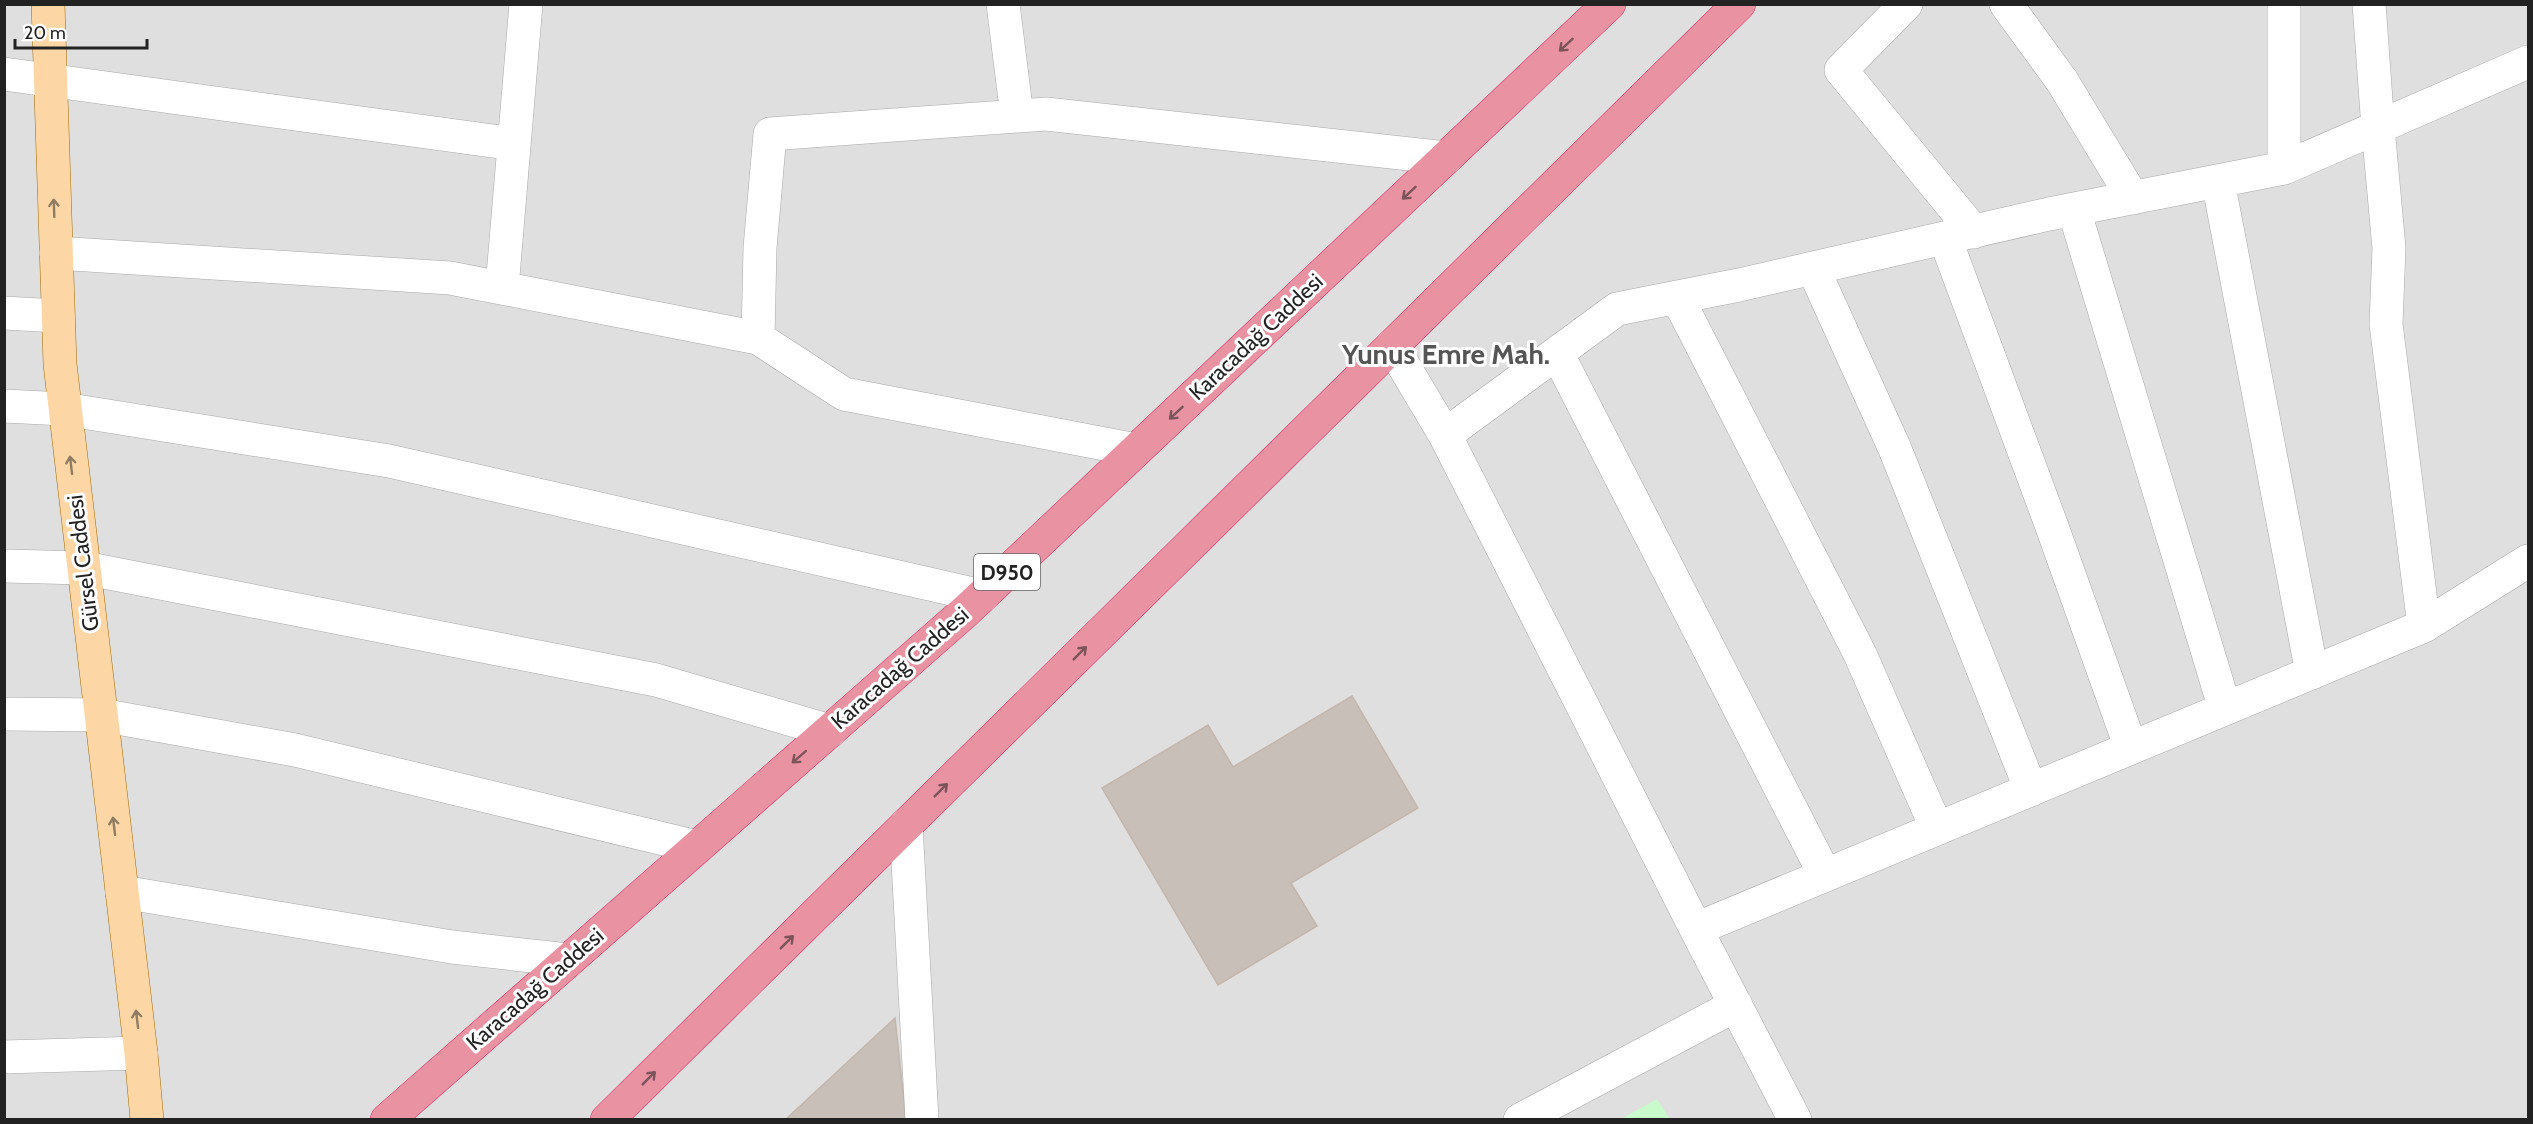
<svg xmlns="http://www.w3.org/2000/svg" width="2533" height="1124" font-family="Cabin,sans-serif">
<rect width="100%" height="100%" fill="#f2efe9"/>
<path fill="#e0dfdf" d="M5 5H2528V1119H5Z"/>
<path fill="#c8facc" d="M1657 1099 1670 1119H1621Z"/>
<path fill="#c7bfb8" stroke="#c4b6ab" stroke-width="1.5" d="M1352 696 1418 808 1291 883 1317 926 1218 985 1102 788 1208 725 1233 767Z
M895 1018 906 1120H785Z"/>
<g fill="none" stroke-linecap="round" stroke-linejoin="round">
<defs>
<path id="minor" d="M1003 4 1017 116
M1906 4 1841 70 1974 232
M2006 4 2062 81 2133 198
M2369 4 2378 128 2389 248 2386 324 2424 626
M4 74 514 144
M2284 168V4
M2218 181 2312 673
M2074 210 2225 709
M1945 238 2051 524 2131 748
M56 253 450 278 758 338 844 394 1136 450
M1813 268 1895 449 2031 790
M502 288 526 4
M1677 297 1860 654 1937 829
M4 313 58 316
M758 338 760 248 770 134 1046 114 1446 158
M1392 346 1445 435 1696 929 1795 1120
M1557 353 1825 875
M4 406 64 409 389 461 982 596
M1445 435 1617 309 1739 285 2049 214 2284 168 2528 62
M4 566 84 568 656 680 830 731
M4 714 101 715 295 750 697 847
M906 825 922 1120
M122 892 452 947 568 960
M1696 929 2424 626 2528 561
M4 1057 141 1053
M1520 1120 1736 1005"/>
<path id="major" d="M48 4 60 364 141 1053 147 1120"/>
<path id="highway" d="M387 1120 966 611 1609 4
M607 1120 1739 4"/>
</defs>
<use href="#minor" stroke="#a9a9a9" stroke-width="34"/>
<use href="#major" stroke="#a06b00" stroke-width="34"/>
<use href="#highway" stroke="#dc2a67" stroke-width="34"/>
<use href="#minor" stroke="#fff" stroke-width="33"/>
<use href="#major" stroke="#fcd6a4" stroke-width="33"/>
<use href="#highway" stroke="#e892a2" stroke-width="33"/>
</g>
<defs><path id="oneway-shaft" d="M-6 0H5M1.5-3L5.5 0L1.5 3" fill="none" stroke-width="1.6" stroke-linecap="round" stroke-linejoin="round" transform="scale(1.5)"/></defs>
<g stroke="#7b545c">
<use href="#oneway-shaft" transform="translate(1566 45) rotate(137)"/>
<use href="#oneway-shaft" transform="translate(1409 193) rotate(137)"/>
<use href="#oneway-shaft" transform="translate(1176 413) rotate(137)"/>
<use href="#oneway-shaft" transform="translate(1080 653) rotate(-45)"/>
<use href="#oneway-shaft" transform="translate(799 757) rotate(139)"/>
<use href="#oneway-shaft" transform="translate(941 790) rotate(-45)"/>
<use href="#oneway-shaft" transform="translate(787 942) rotate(-45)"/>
<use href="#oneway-shaft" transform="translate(649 1078) rotate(-45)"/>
</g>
<g stroke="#8f7c63">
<use href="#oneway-shaft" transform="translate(54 208) rotate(-92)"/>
<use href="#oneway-shaft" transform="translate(71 465) rotate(-97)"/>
<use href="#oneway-shaft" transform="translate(114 826) rotate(-97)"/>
<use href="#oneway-shaft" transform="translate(137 1019) rotate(-97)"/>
</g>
<g text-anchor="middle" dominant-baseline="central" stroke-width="6" stroke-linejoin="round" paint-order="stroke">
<rect fill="#fff" stroke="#646464" stroke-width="1.5" x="974" y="554" width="66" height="36" rx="4.5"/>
<g font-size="21" font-weight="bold" fill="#222">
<text x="1007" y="572">D950</text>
</g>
<g font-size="22" fill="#222" stroke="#fff">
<text transform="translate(1256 337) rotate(-43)">Karacadağ Caddesi</text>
<text transform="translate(83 563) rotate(-97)">Gürsel Caddesi</text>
<text transform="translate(900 668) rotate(-41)">Karacadağ Caddesi</text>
<text transform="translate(535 989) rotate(-41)">Karacadağ Caddesi</text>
</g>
<g font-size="28" font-weight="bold" fill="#555" stroke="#fff">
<text x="1446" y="354">Yunus Emre Mah.</text>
</g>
</g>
<rect width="2533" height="1124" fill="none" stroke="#222222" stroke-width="12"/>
<path d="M15 39v9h132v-9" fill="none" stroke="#222222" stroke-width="3"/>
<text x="24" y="39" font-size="18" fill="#222222" stroke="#ffffff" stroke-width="4.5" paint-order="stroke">20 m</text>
</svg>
